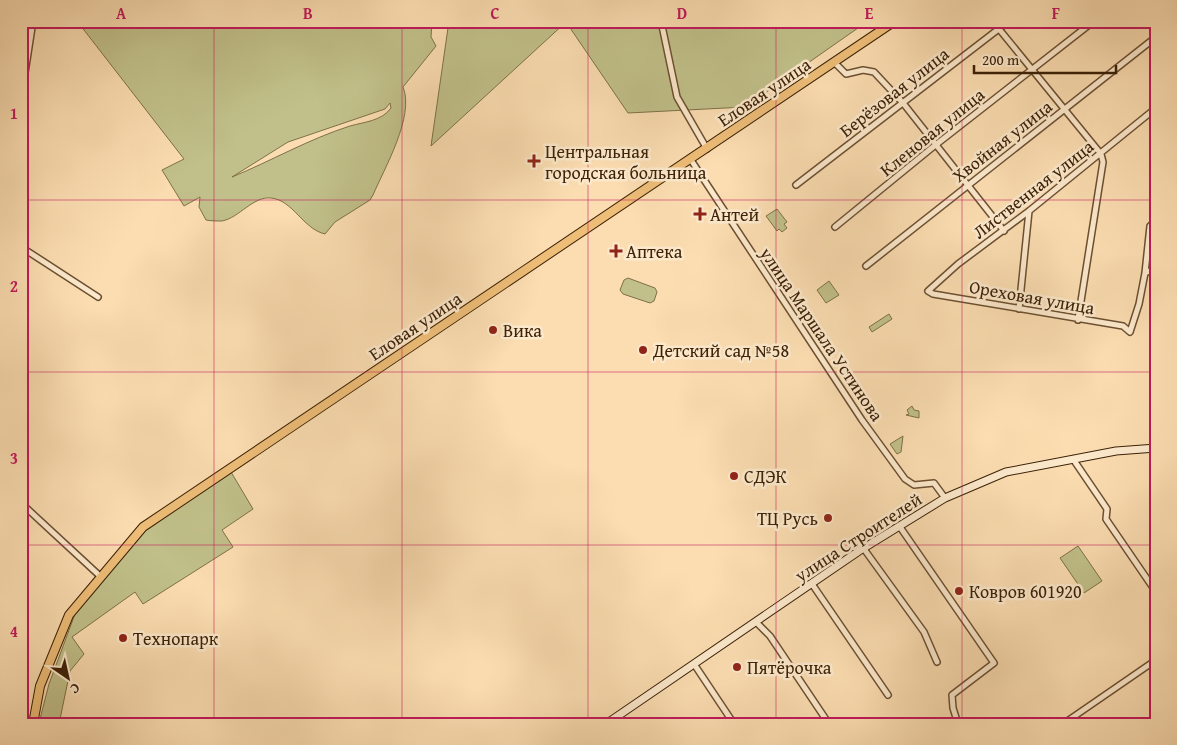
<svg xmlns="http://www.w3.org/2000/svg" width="1177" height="745" font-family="'Gentium Book Plus',serif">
<rect width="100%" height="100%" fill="#fbddb1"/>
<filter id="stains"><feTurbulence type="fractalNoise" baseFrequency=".004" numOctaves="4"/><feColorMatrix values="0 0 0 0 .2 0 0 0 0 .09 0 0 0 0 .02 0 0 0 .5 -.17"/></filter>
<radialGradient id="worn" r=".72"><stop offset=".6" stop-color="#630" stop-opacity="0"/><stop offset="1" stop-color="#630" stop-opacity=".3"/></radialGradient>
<path fill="#c1c08a" stroke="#7e7048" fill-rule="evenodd" d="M77 21H432L431 37 436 46 403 87C415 116 384 169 373 195L370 200 335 222 325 234C303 229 293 200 271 198 253 196 239 218 222 221 217 221 211 221 206 220L199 207 200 197 184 206 162 170 184 159ZM390 103 391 108C382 121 364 122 350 126 309 139 271 161 232 177L288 142 385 109Z
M449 21H868L745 107 628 113 566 22 431 146Z
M777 209 787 222 784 224 787 228 782 232 779 229 777 231 766 216Z
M628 278 655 288 657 292 654 301 650 303 623 294 620 290 624 280Z
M829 281 839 295 826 303 817 290Z
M889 314 892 319 872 332 869 327Z
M912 406 914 410 919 411V418L906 415 909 414 907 410Z
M903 436 901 452 897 454 890 444Z
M231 472 253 509 222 530 233 547 143 604 135 592 72 637 84 654 70 671 59 724H42L40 719 49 684 75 614 101 580 146 530Z
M1078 546 1102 581 1084 593 1060 558Z"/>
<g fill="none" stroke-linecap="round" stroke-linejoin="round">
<defs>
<path id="street" d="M661 21 677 97 707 149
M988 21 999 29 1101 154 1103 162 1078 320
M834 62 846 74 863 70 874 72 903 103 1004 231
M21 99 33 21
M1156 108 1029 211 958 264 928 291 933 294 1123 326 1130 332 1139 304 1145 273 1150 226 1156 220
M691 160 862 420 905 479 914 485 934 483 945 498
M796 185 1009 21
M835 227 933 147 1094 21
M21 247 98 297
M866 266 1156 37
M1145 273 1156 268
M1019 309 1029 211
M1073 459 1107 509 1106 519 1156 592
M21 503 101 577
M900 527 994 663 952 695 953 708 958 724
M864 549 924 632 937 662
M812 584 888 695
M757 623 770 636 829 724
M694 664 734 724
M1063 724 1156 660"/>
<path id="secondary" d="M606 724 859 551 945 498 1006 472 1116 451 1156 448"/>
<path id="primary" d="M33 724 40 686 69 615 143 527 895 21"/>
</defs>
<use href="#street" stroke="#6c5032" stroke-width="8"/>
<use href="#secondary" stroke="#3c2107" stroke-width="9"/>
<use href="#primary" stroke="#3c2107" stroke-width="10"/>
<use href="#street" stroke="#fce9cc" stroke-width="5"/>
<use href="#secondary" stroke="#fce9cc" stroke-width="7"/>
<use href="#primary" stroke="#eebe78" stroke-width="8"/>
</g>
<path fill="none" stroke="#c2185b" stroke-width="1" stroke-opacity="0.55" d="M214 21V724M402 21V724M588 21V724M776 21V724M962 21V724M21 200H1156M21 372H1156M21 545H1156"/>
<g fill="#8f2418" stroke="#fce9cc" stroke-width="2">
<path d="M531.5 153.5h5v5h5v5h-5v5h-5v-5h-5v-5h5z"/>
<path d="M697.5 206.5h5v5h5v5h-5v5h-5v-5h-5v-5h5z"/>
<path d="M613.5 243.5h5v5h5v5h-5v5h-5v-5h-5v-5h5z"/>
<circle cx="493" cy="330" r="5"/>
<circle cx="643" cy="350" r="5"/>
<circle cx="734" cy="476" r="5"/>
<circle cx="828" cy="518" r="5"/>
<circle cx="959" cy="591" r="5"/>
<circle cx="123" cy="638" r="5"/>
<circle cx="737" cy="667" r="5"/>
</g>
<g text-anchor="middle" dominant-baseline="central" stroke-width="5" stroke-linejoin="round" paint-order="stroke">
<g font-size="18" fill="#3c2107" stroke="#fce9cc">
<text transform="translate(764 92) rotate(-34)">Еловая улица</text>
<text transform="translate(894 92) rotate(-38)">Берёзовая улица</text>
<text transform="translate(932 132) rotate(-39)">Кленовая улица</text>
<text transform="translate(1002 141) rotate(-38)">Хвойная улица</text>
<text transform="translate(1033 189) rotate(-38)">Лиственная улица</text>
<text transform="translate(1032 297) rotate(10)">Ореховая улица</text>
<text transform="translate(415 326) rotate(-34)">Еловая улица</text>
<text transform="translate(822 334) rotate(56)">улица Маршала Устинова</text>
<text transform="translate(858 537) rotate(-33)">улица Строителей</text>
</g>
<g font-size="18" fill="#3c2107" stroke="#fce9cc" text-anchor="start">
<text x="545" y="151">Центральная<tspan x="545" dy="21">городская больница</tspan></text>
<text x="710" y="214">Антей</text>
<text x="626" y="251">Аптека</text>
<text x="503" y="330">Вика</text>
<text x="653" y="350">Детский сад №58</text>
<text x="744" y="476">СДЭК</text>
<text x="818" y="518" text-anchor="end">ТЦ Русь</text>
<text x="969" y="591">Ковров 601920</text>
<text x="133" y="638">Технопарк</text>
<text x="747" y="667">Пятёрочка</text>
</g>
</g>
<rect width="1177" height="745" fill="none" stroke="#fbddb1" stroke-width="55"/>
<g transform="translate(68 678) rotate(146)" stroke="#fce9cc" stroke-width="4" paint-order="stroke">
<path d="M0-4L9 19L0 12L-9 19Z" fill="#3c2107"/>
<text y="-8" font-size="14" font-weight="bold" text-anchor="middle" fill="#3c2107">С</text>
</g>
<path d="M974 65v8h142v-8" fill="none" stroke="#3c2107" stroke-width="2.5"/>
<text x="982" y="65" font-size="15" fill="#3c2107" stroke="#fce9cc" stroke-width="4" paint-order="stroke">200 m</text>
<rect x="28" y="28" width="1122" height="690" fill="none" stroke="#c2185b" stroke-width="2"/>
<g font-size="16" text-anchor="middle" font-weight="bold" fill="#c2185b">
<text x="121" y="19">A</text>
<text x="308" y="19">B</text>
<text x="495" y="19">C</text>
<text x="682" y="19">D</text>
<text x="869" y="19">E</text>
<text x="1056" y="19">F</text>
<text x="14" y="119">1</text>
<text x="14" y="292">2</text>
<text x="14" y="464">3</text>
<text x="14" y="637">4</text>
</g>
<rect width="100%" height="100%" filter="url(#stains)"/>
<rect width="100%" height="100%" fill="url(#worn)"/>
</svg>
